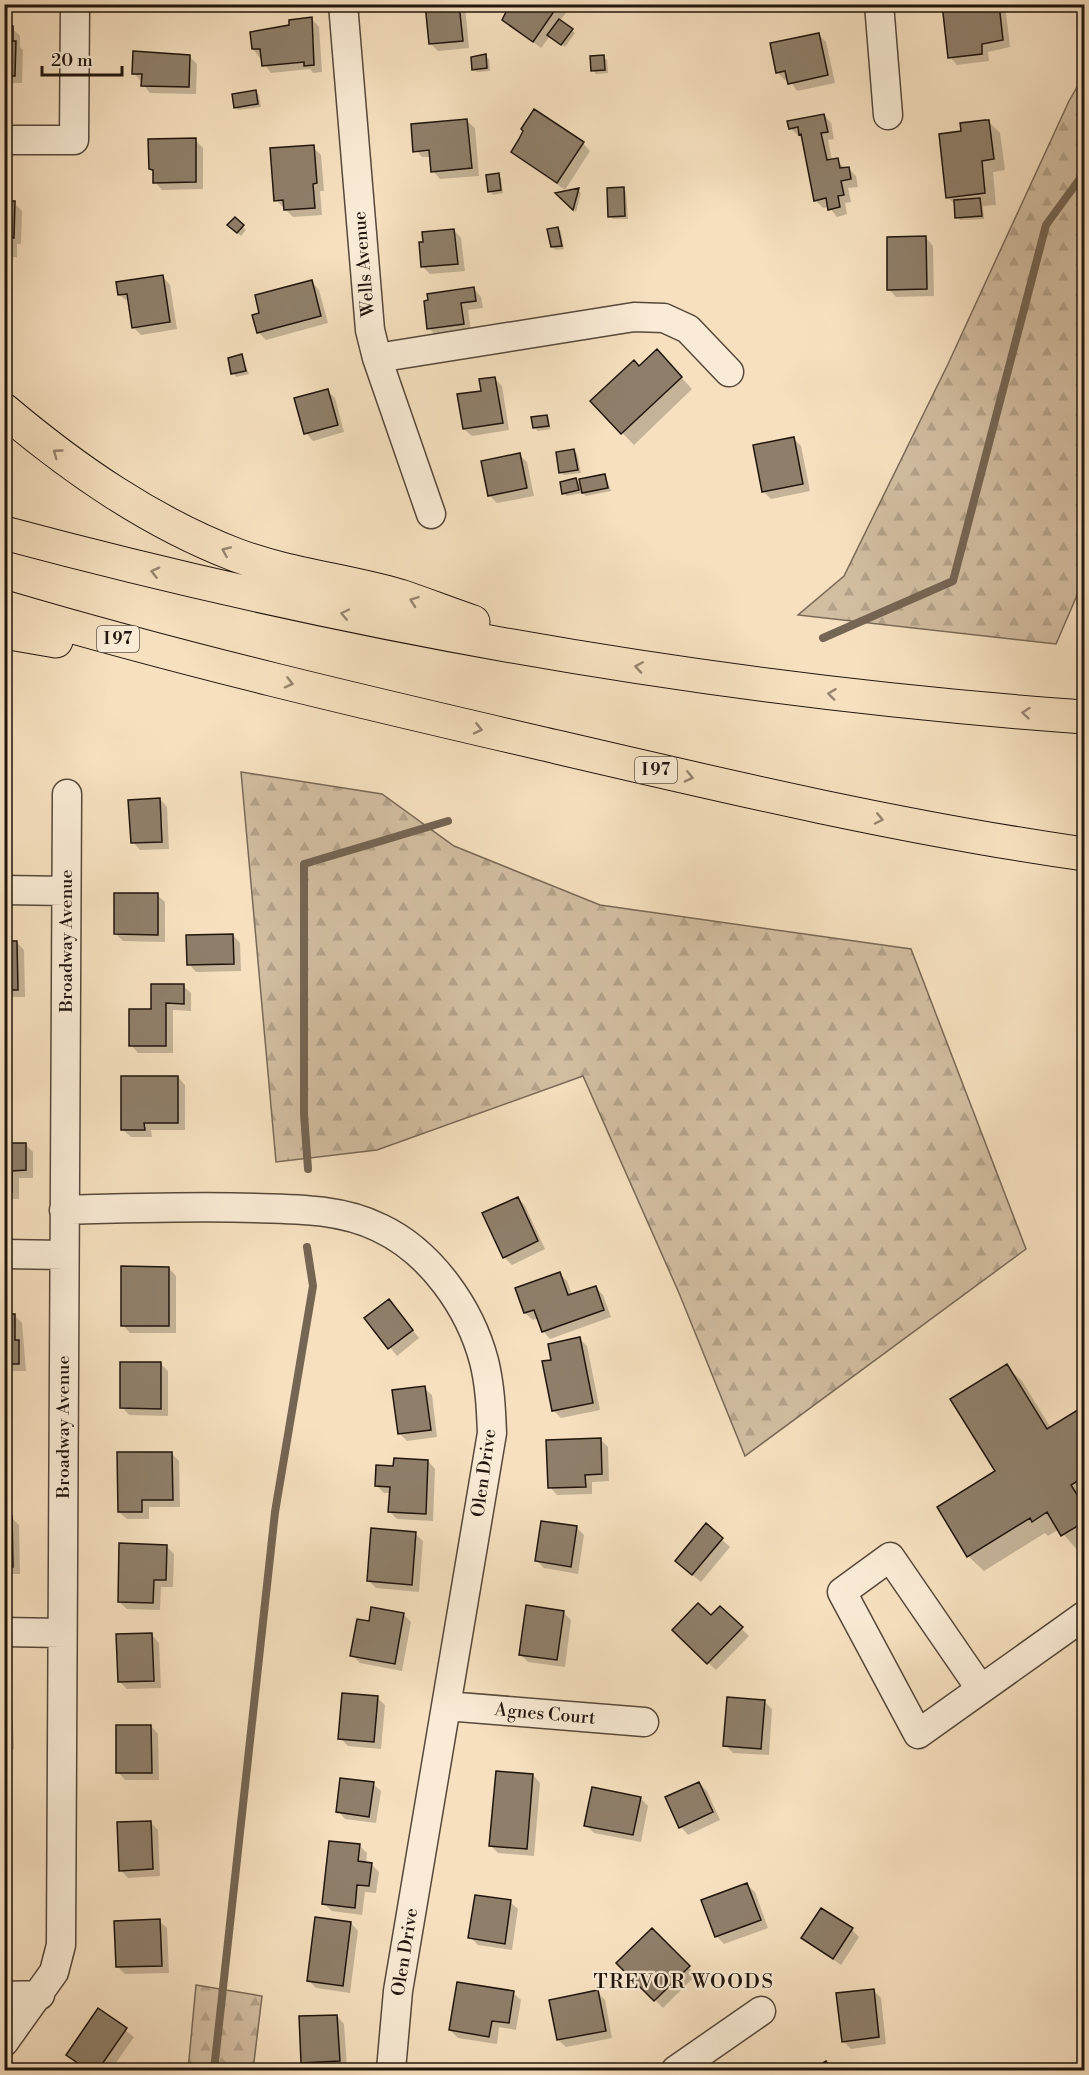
<svg xmlns="http://www.w3.org/2000/svg" width="1089" height="2075" font-family="'Libre Bodoni',serif">
<defs>
<pattern id="forest-firs" width="22" height="20" patternUnits="userSpaceOnUse" patternTransform="scale(1.5)"><rect width="22" height="20" fill="#d2bda1"/><path d="M5 1l3.5 6h-7zM16 11l3.5 6h-7z" fill="#b4a289"/></pattern>
</defs>
<rect width="100%" height="100%" fill="#f6e0bf"/>
<filter id="stains"><feTurbulence type="fractalNoise" baseFrequency=".00333" numOctaves="4"/><feColorMatrix values="0 0 0 0 .2 0 0 0 0 .09 0 0 0 0 .02 0 0 0 .5 -.17"/></filter>
<radialGradient id="worn" r=".72"><stop offset=".6" stop-color="#630" stop-opacity="0"/><stop offset="1" stop-color="#630" stop-opacity=".3"/></radialGradient>
<path fill="url(#forest-firs)" stroke="#796957" stroke-width="1.5" d="M1084 75V579L1056 644 798 615 844 576 948 364 1069 101Z
M241 772 382 794 454 846 600 905 911 949 1026 1249 745 1456 679 1293 583 1076 377 1150 276 1162Z
M196 1985 262 1996 253 2070H188Z"/>
<path fill="#0003" d="M427 4 465 6 469 48 438 51 430 43Z
M512 4H562L568 10 560 21 575 33 565 47 550 36 541 48 504 20Z
M944 4H1005L1010 47 988 52 989 61 957 65 950 57Z
M312 19 319 27 322 72 313 73 310 69 271 73 253 49 291 27Z
M4 28H12L20 36V47L23 50 22 83H4Z
M818 34 826 42 835 83 797 91 789 79 785 80 778 73Z
M189 56 197 64 196 94 150 93 134 73Z
M485 56 489 59 490 71 477 72 473 69Z
M603 57 607 60 608 73 596 74 593 70Z
M256 92 259 95 261 107 238 110 235 107Z
M824 115 831 123 834 139 828 140 832 161 837 160 845 169 848 168 856 176 858 187 848 188 851 202 845 203 847 214 837 217 829 207 823 208 815 200 801 135H798L790 128Z
M467 121 475 128 479 176 440 179 433 171 431 157H422L415 149Z
M989 122 1000 133 1005 170 993 172 996 205 983 206 984 219 960 220 957 217 956 205 947 197 963 133Z
M195 140 203 148V189L162 190 155 182 154 173 150 169Z
M583 143 590 151 565 190 512 152Z
M313 147 321 155 324 191H320L322 215 293 217 276 200Z
M498 175 501 178 503 193 493 195 490 191Z
M623 189 626 192 628 219H613L610 216Z
M578 190 581 193 576 212 558 194Z
M4 203H14L22 211 21 244H17V257H4Z
M235 219 246 230 241 236 229 225Z
M558 229 561 232 564 249 556 250 552 247Z
M454 230 461 238 465 271 430 274 423 267Z
M926 238 933 246 934 296 896 297 889 289Z
M163 277 170 285 177 329 141 335 133 327 129 302 119 295Z
M312 282 319 290 328 323 266 340 258 332 261 314Z
M474 289 481 297 483 308 468 310 471 331 436 336 429 328Z
M242 356 249 374 236 377 233 373Z
M668 363 692 389 634 445 592 402 639 368Z
M494 378 502 386 509 430 472 436 464 429 482 392Z
M327 391 335 398 344 432 313 441 306 433Z
M546 416 551 429 538 431 535 428Z
M793 438 801 446 810 491 771 499 763 491Z
M574 450 577 454 581 473 564 475 560 472Z
M519 455 527 462 534 496 497 503 489 495Z
M605 475 611 491 586 496 583 493 567 496 563 493 576 480 582 486Z
M160 799 167 807 169 849 140 850 133 842Z
M157 895 165 902V942L123 941 115 933Z
M233 935 240 943 241 971 196 972 189 964Z
M4 942H16L24 950 25 997H4Z
M183 986 191 993V1011L173 1010V1053H138L131 1045 152 1010Z
M178 1077 185 1085V1130H151L152 1137H131L123 1130Z
M25 1144 33 1152V1178H19V1199H4V1145Z
M518 1198 525 1206 545 1249 512 1265 504 1257Z
M169 1268 176 1276V1333H130L123 1325Z
M560 1274 567 1281 572 1295 595 1287 603 1295 611 1317 550 1339 543 1331 538 1318 533 1320 525 1313 517 1288Z
M396 1309 419 1338 397 1356 367 1319Z
M4 1315H14L22 1323 26 1371H4Z
M580 1339 587 1346 600 1410 561 1418 553 1410 552 1361Z
M161 1364 168 1371V1416L129 1415 122 1407Z
M1006 1366 1022 1381 1051 1428 1084 1407V1546L1078 1551 1059 1529 1048 1536 1045 1533 984 1571 968 1556 997 1471Z
M424 1388 432 1395 437 1437 407 1441 399 1433Z
M600 1439 608 1447 609 1481 592 1482V1494L557 1495 550 1487Z
M171 1453 179 1461 180 1507H149V1519H127L119 1512Z
M428 1461 435 1469 433 1521 397 1519 390 1512 391 1493H384L376 1485 395 1468Z
M4 1518H12L19 1525 20 1574H4Z
M706 1525 730 1547 701 1582 684 1568Z
M577 1528 584 1535 578 1574 544 1568 537 1561Z
M415 1534 423 1541 419 1592 376 1588 368 1580Z
M166 1546 174 1554 173 1587H161L160 1610 127 1609 119 1602Z
M720 1608 749 1636 716 1670 674 1630 711 1617Z
M563 1612 571 1620 565 1667 528 1662 520 1654Z
M403 1614 411 1622 402 1671 360 1663 352 1655 370 1623Z
M152 1635 159 1643 161 1688 127 1689 119 1681Z
M5 1694 12 1701 14 1749 4 1750Z
M377 1698 385 1705 381 1749 348 1746 340 1738Z
M764 1701 772 1709 769 1755 733 1753 725 1745Z
M151 1726 158 1734 159 1780H125L118 1772Z
M533 1775 540 1783 534 1856 498 1853 490 1845Z
M699 1783 707 1791 720 1820 688 1835 681 1827Z
M373 1784 381 1791 376 1823 345 1819 338 1811Z
M640 1798 648 1806 641 1842 594 1833 586 1825Z
M150 1822 158 1830 160 1876 128 1878 121 1870Z
M360 1846 367 1853 366 1864H371L379 1872 376 1893 365 1892 362 1915 332 1911 324 1904Z
M747 1885 755 1892 768 1928 724 1944 716 1936Z
M4 1887 10 1892 12 1939H4Z
M510 1902 518 1909 512 1950 478 1945 470 1937Z
M159 1921 167 1928 169 1973 125 1974 118 1967Z
M351 1923 358 1931 350 1993 316 1988 309 1981Z
M652 1930 696 1975 663 2008 619 1963Z
M852 1930 859 1937 841 1965 803 1938Z
M873 1990 881 1998 886 2044 851 2049 843 2041Z
M597 1992 605 2000 612 2038 566 2047 558 2040Z
M513 1993 521 2000 516 2030 499 2027 497 2044 458 2038 450 2030Z
M99 2010 134 2037 111 2070H87L68 2055Z
M337 2016 344 2024 347 2068 310 2070 303 2062Z"/>
<g fill="none" stroke-linecap="round" stroke-linejoin="round">
<path stroke="#756553" stroke-width="8" d="M823 638 953 581 1046 225 1084 173
M308 1169 304 1114V864L448 821
M214 2070 275 1512 313 1286 307 1247"/>
</g>
<path fill="#8f7f6a" stroke="#20150d" stroke-width="1.5" d="M425 4H459L463 41 429 44Z
M510 4H559L533 42 502 20Z
M942 4H999L1003 40 982 44V54L948 58Z
M312 17 314 65 304 66V62L262 66 260 49H252L250 32 289 25V20Z
M559 19 573 29 561 45 547 35Z
M4 26H13V41H16L15 76H4Z
M819 33 828 75 788 84 785 71 776 73 770 43Z
M133 51 190 55 189 87 141 86 142 74H132Z
M486 54 487 68 472 70 471 57Z
M604 55 605 70 591 71 590 56Z
M256 90 258 104 234 108 232 94Z
M534 109 584 142 557 183 511 152 519 139 523 131 521 129Z
M824 114 828 132 821 133 827 160 838 158 840 168 849 167 851 179 841 181 844 195 838 196 840 207 828 210 826 198 814 201 801 134 799 135 798 127 789 129 787 121Z
M467 119 472 168 431 172 429 150 413 152 411 124Z
M985 120H989L994 159 982 161 985 193 946 198 939 134 961 131 960 123Z
M196 138V182L153 183V170L149 169 148 139Z
M314 145 317 183 313 184 315 208 284 210 283 200 274 201 270 148Z
M499 173 501 190 488 192 486 175Z
M624 187 625 216 608 217 607 188Z
M579 188 573 210 555 193Z
M980 198 982 216 955 218 954 200Z
M4 201H15L14 238 10 237V250H4Z
M235 217 244 225 237 233 227 225Z
M558 227 562 246 551 247 547 229Z
M454 229 458 264 421 267 419 242H423L422 232Z
M926 236 927 289 887 290V237Z
M163 275 170 322 132 328 127 294 118 295 116 282Z
M312 280 321 316 257 333 252 315 259 313 255 295Z
M474 287 476 301 461 303 464 324 427 329 424 301 428 300 427 294Z
M657 349 682 377 621 434 590 401 634 360 639 366Z
M242 354 246 371 231 374 228 358Z
M495 377 503 423 463 429 457 394 481 391 479 379Z
M328 389 338 425 304 434 294 398Z
M547 415 549 426 533 428 531 417Z
M794 437 803 484 762 492 753 445Z
M574 449 578 470 559 473 556 452Z
M520 453 527 488 488 496 481 461Z
M605 474 608 488 582 493 579 479Z
M576 478 579 490 562 494 560 482Z
M160 798 162 842 131 843 128 800Z
M114 893H158V935L114 934Z
M233 934 234 964 187 965 186 935Z
M4 941H17L18 990H4Z
M151 984H184V1004L166 1003V1046H129V1009H151Z
M121 1076H178V1123H144L145 1130H121Z
M4 1143H26V1170L12 1171V1192H4Z
M518 1197 538 1241 503 1258 482 1213Z
M121 1266 169 1267V1326H121Z
M560 1272 568 1295 596 1286 604 1310 542 1332 534 1310 524 1313 515 1288Z
M389 1299 413 1330 388 1349 364 1318Z
M4 1314H15V1340H19V1364H4Z
M580 1337 593 1403 552 1411 542 1361 551 1360 548 1344Z
M120 1362H161V1409L120 1408Z
M1007 1364 1047 1429 1084 1406V1477L1071 1485 1084 1506V1522L1061 1536 1047 1512 1032 1522 1030 1518 967 1557 937 1507 995 1471 950 1399Z
M425 1386 431 1430 398 1434 392 1390Z
M601 1438 602 1474 585 1475 586 1487 548 1488 546 1440Z
M117 1452H172L173 1500H142V1512H118Z
M394 1458 428 1460 426 1514 388 1512 390 1487 375 1486 376 1465 393 1466Z
M4 1516H12L13 1567H4Z
M541 1521 577 1526 571 1567 535 1561Z
M706 1523 723 1538 692 1575 675 1561Z
M371 1528 416 1532 412 1585 367 1581Z
M119 1543 167 1545 166 1580H154L153 1603 118 1602Z
M698 1603 711 1615 720 1606 743 1627 707 1664 672 1630Z
M526 1605 564 1611 557 1660 519 1655Z
M371 1607 404 1613 395 1664 350 1656 357 1619 369 1621Z
M152 1633 154 1681 118 1682 116 1634Z
M4 1692 7 1742H4Z
M342 1693 378 1696 374 1742 338 1739Z
M727 1697 765 1700 761 1749 723 1746Z
M116 1725H151L152 1773H116Z
M496 1771 533 1774 527 1849 489 1846Z
M340 1778 374 1782 369 1817 336 1812Z
M699 1782 713 1812 679 1828 665 1797Z
M592 1787 641 1797 633 1835 584 1826Z
M151 1821 153 1869 119 1871 117 1822Z
M329 1841 360 1844 358 1861 372 1863 369 1886 357 1885 355 1908 322 1904Z
M747 1883 761 1920 715 1937 701 1900Z
M475 1895 511 1900 505 1944 468 1938Z
M821 1908 853 1928 833 1959 801 1938Z
M315 1917 351 1922 343 1986 307 1981Z
M160 1919 162 1966 116 1967 114 1921Z
M652 1928 690 1966 654 2001 616 1963Z
M457 1982 514 1991 509 2023 492 2021 489 2037 449 2030Z
M874 1989 879 2037 842 2042 836 1993Z
M598 1990 606 2031 557 2040 549 2000Z
M98 2008 127 2028 98 2070H88L66 2055Z
M337 2015 340 2061 301 2063 299 2016Z
M826 2061 832 2070H811Z"/>
<g fill="none" stroke-linecap="round" stroke-linejoin="round">
<defs>
<path id="minor" d="M343 4 370 330 377 358 431 514
M879 4 888 115
M4 140H74L75 4
M377 358 634 317 664 318 688 329 729 372
M4 890 66 891
M64 1210C128 1208 191 1206 255 1208 297 1209 342 1209 380 1228 431 1252 470 1308 484 1361 490 1385 491 1409 492 1433L398 1991 391 2070
M4 1254 64 1255
M4 1632 61 1633
M980 1688 890 1557 842 1592 918 1734 1084 1616
M446 1706 644 1722
M4 1996 40 1995
M4 2042 54 1972 61 1945 67 794
M676 2070 761 2011"/>
<path id="highway" d="M4 410C74 469 150 522 236 555 289 575 346 580 400 596 424 604 449 614 473 622
M4 533C358 628 720 691 1084 717
M4 607C183 660 363 702 544 744 724 786 902 828 1084 854
M4 632 56 641"/>
</defs>
<use href="#minor" stroke="#56483a" stroke-width="31"/>
<use href="#highway" stroke="#20150d" stroke-width="35"/>
<use href="#minor" stroke="#f9ebd5" stroke-width="28"/>
<use href="#highway" stroke="#f6e0bf" stroke-width="33"/>
</g>
<defs><path id="oneway-chevron" d="M-2-3.5L2.5 0L-2 3.5" fill="none" stroke-width="1.6" stroke-linecap="round" stroke-linejoin="round" transform="scale(1.5)"/></defs>
<g stroke="#96856f">
<use href="#oneway-chevron" transform="translate(57 453) rotate(-144)"/>
<use href="#oneway-chevron" transform="translate(226 551) rotate(-157)"/>
<use href="#oneway-chevron" transform="translate(155 572) rotate(-166)"/>
<use href="#oneway-chevron" transform="translate(414 601) rotate(-160)"/>
<use href="#oneway-chevron" transform="translate(345 614) rotate(-168)"/>
<use href="#oneway-chevron" transform="translate(639 667) rotate(-171)"/>
<use href="#oneway-chevron" transform="translate(289 683) rotate(14)"/>
<use href="#oneway-chevron" transform="translate(832 694) rotate(-173)"/>
<use href="#oneway-chevron" transform="translate(1026 713) rotate(-175)"/>
<use href="#oneway-chevron" transform="translate(478 729) rotate(13)"/>
<use href="#oneway-chevron" transform="translate(689 777) rotate(13)"/>
<use href="#oneway-chevron" transform="translate(879 819) rotate(12)"/>
</g>
<g text-anchor="middle" dominant-baseline="central" stroke-width="4.5" stroke-linejoin="round" paint-order="stroke">
<g fill="#f9ebd5" stroke="#615549" stroke-width="1.5">
<rect x="97" y="626" width="42" height="26" rx="4.5"/>
<rect x="635" y="757" width="42" height="26" rx="4.5"/>
</g>
<g font-size="16" font-weight="bold" fill="#20150d">
<text x="118" y="639">I 97</text>
<text x="656" y="770">I 97</text>
</g>
<g font-size="18" fill="#20150d" stroke="#f9ebd5">
<text transform="translate(364 264) rotate(-95)">Wells Avenue</text>
<text transform="translate(66 941) rotate(-90)">Broadway Avenue</text>
<text transform="translate(63 1427) rotate(-90)">Broadway Avenue</text>
<text transform="translate(484 1473) rotate(-82)">Olen Drive</text>
<text transform="translate(545 1714) rotate(5)">Agnes Court</text>
<text transform="translate(405 1952) rotate(-81)">Olen Drive</text>
</g>
<g font-size="20" letter-spacing="1.5" fill="#20150d" stroke="#f9ebd5">
<text x="684" y="1982">TREVOR WOODS</text>
</g>
</g>
<rect width="1089" height="2075" fill="none" stroke="#f6e0bf" stroke-width="24"/>
<rect x="6" y="6" width="1077" height="2063" fill="none" stroke="#20150d" stroke-width="3"/>
<rect x="12" y="12" width="1065" height="2051" fill="none" stroke="#20150d" stroke-width="1.5"/>
<path d="M42 66v9h80v-9" fill="none" stroke="#20150d" stroke-width="3"/>
<text x="51" y="66" font-size="18" fill="#20150d" stroke="#f9ebd5" stroke-width="4.5" paint-order="stroke">20 m</text>
<rect width="100%" height="100%" filter="url(#stains)"/>
<rect width="100%" height="100%" fill="url(#worn)"/>
</svg>
